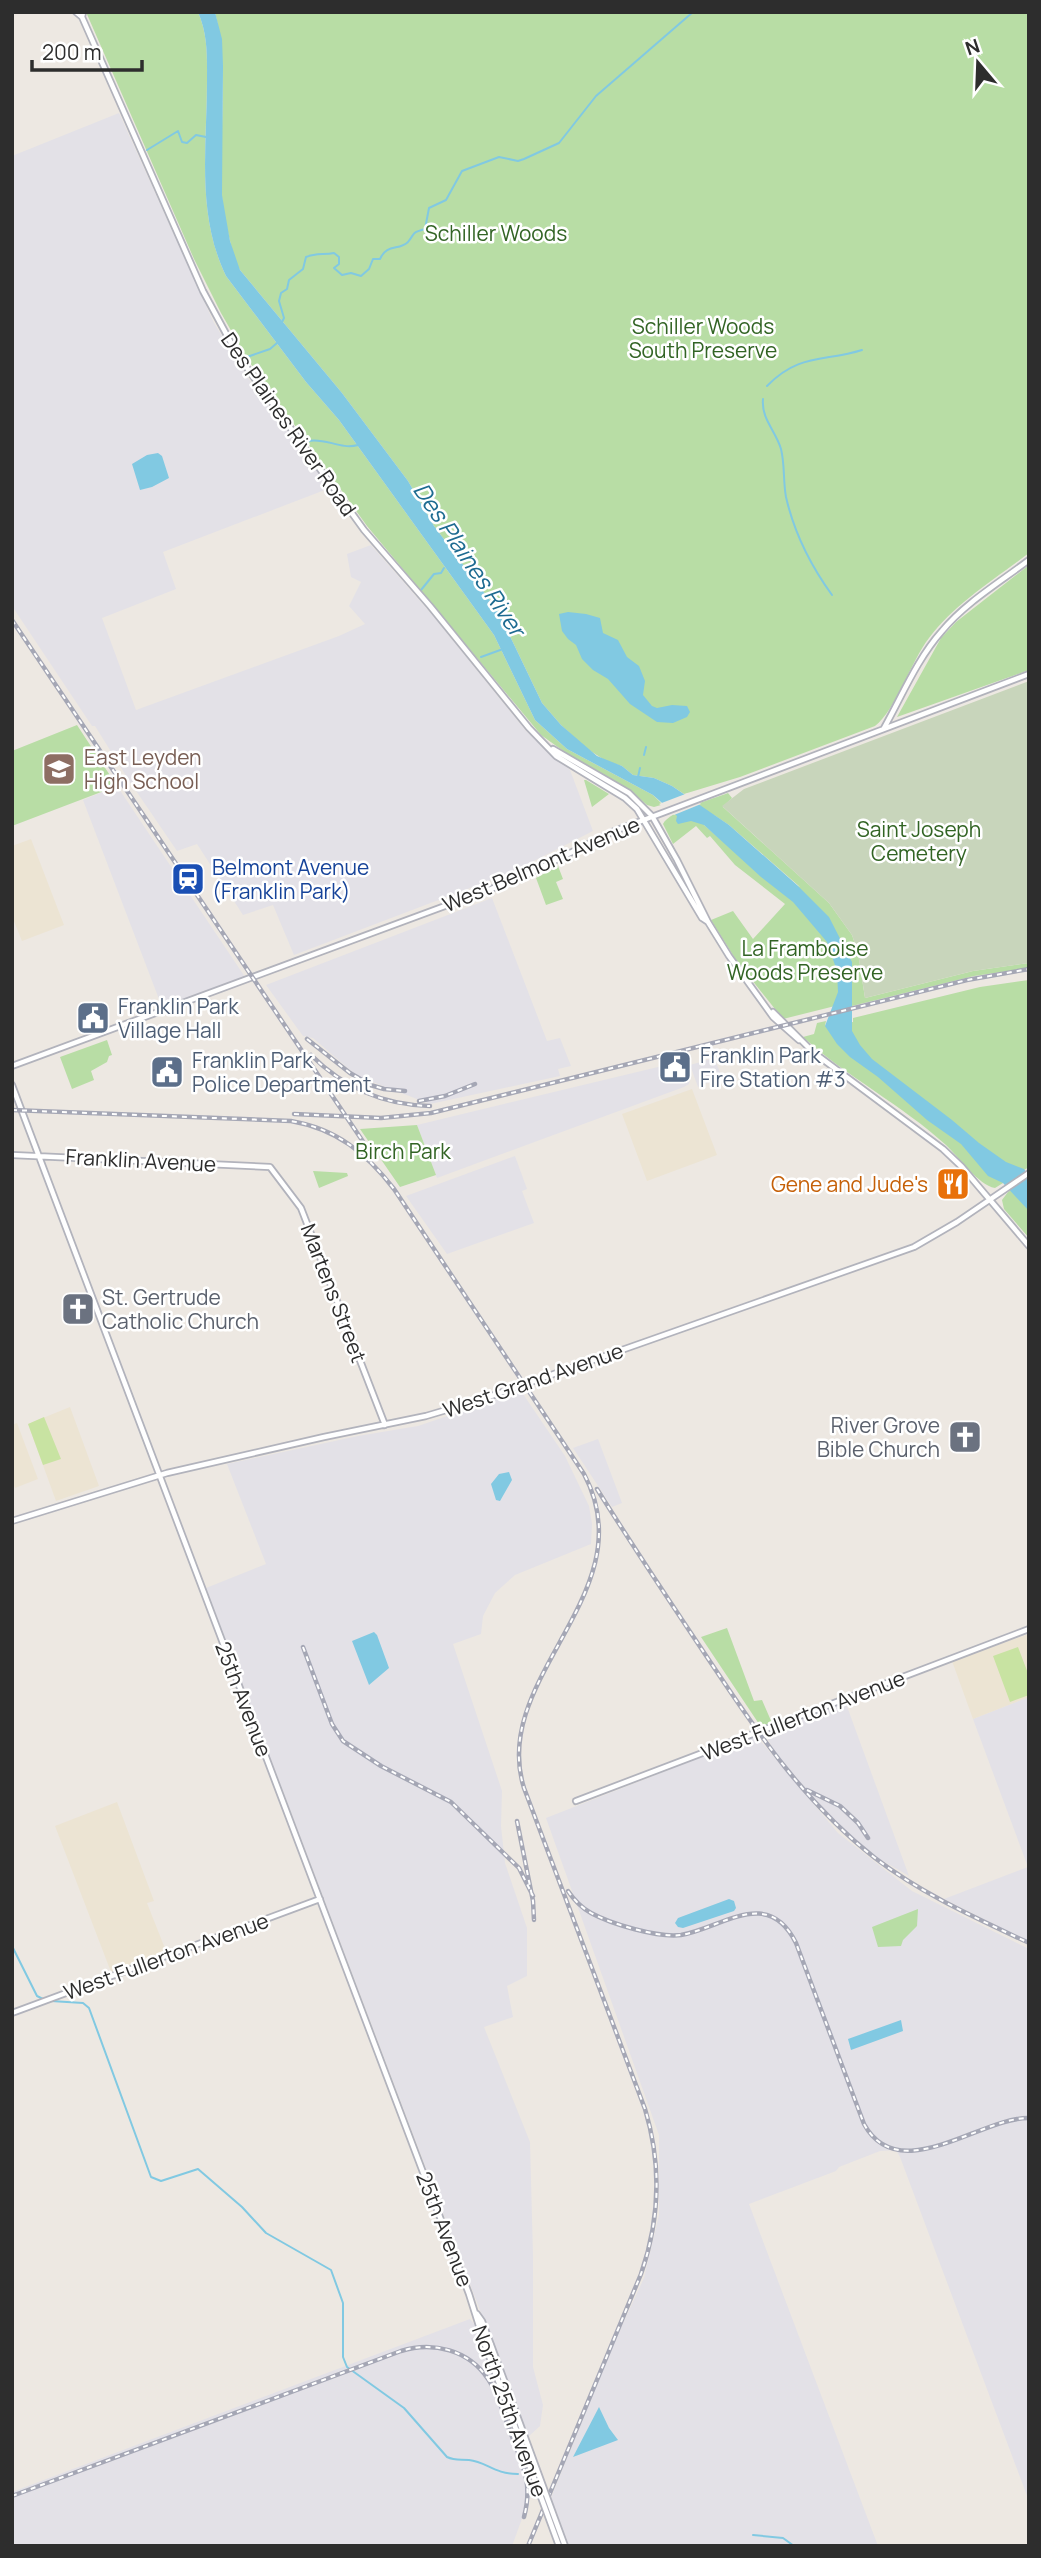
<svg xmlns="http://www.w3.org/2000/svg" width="1041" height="2558" font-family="Manrope,sans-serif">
<rect width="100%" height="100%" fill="#ede8e2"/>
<path fill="#e3e1e7" d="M119 113 214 323 252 384 330 488 163 552 176 589 102 618 136 710 339 636 365 624 349 606 361 582 351 577 347 554 371 545 434 617 526 731 570 770 593 831 512 872 294 955 273 905 243 915 197 844 177 851 130 782 95 726H92L12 606V156Z
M117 786 245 977 162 1007 83 800Z
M492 898 547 1041 560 1038 571 1066 558 1069 560 1076 430 1104 357 1076 313 1038 303 1036 266 985Z
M714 1058 722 1077 698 1087 690 1065Z
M683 1061 690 1080 689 1084 684 1087 437 1178 417 1125Z
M515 1156 527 1189 522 1191 534 1223 447 1254 406 1196Z
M521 1391 565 1456 589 1506 592 1524 591 1544 515 1575 495 1593 483 1616 481 1634 453 1644 502 1791 501 1826 505 1863 527 1928V1976L507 1986 513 2017 484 2027 530 2142 533 2256V2367L543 2405 540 2426 528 2437 206 1588 266 1564 227 1464 358 1436 418 1426Z
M598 1439 622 1503 612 1507 573 1448Z
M1029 1697V1942L944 1899 1028 1867 973 1719Z
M845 1701 909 1876 878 1858 835 1822 776 1754 764 1732Z
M752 1731 838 1833 912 1891 1029 1949V2501L900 2157 896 2150 880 2151 839 2167 836 2171 749 2204 878 2546H568L551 2498 607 2358 644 2278 659 2215V2135L546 1818 671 1769 669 1763Z
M470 2319 475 2325 534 2486 512 2546H12V2492Z"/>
<path fill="#ece4d3" d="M31 839 64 925 22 941 12 916V846Z
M692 1089 717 1155 647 1181 622 1114Z
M70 1407 99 1486 56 1501 28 1424Z
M17 1423 38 1479 15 1488 12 1481V1425Z
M1029 1634V1697L973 1719 952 1661Z
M117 1802 154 1901 147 1903 166 1951 111 1972 55 1826Z"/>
<path fill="#b8dda5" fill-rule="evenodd" d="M86 12H198C208 35 207 56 207 80 207 146 196 214 226 276L306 382 339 420 494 635 535 720 567 749 653 795 661 803V805L654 807 647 805 633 793 569 755 541 735 367 526 248 360 221 313 194 259Z
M215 12H1029V553C995 579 954 604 929 638 911 661 896 710 875 726L740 777 684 794 672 786 654 778 633 775 622 766 606 761 586 748 561 725 542 703 498 611 434 526 408 481 342 393 240 270 235 261C230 240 224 219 222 197 218 135 230 73 215 12Z
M1029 565V670L897 717 941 638 956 622Z
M77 725 117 786 12 826V751Z
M584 780H586L609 794 592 807Z
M728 793 732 798 723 807 829 903 852 935 858 953 865 998 973 971 1029 963V968L974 976 852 1006 851 1002 783 1019 736 960 711 920 733 911 753 939 785 904 735 865 710 836 707 838 696 826 673 844 663 824C669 811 713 799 728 793ZM714 815 729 825 800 887 746 861 704 825Z
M558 866 563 879 556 882 563 899 546 905 536 878Z
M1029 980V1167L995 1188C978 1185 959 1157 946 1145 902 1105 847 1077 803 1037L814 1034 817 1023 826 1021 825 1026 853 1022V1018L980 987Z
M107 1040 112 1055 109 1056 107 1062 91 1071 94 1080 72 1089 60 1057Z
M417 1125 436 1175 400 1187 360 1129Z
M313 1171 347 1173 348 1176 319 1188Z
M1029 1179V1238L1004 1209 1002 1200 1008 1192Z
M727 1628 754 1701 762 1700 772 1723 761 1727 701 1637Z
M918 1909 917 1926 903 1940 901 1946 878 1947 872 1927Z"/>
<path fill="#c8d5bb" d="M1029 681V963L973 971 865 998 858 953 852 935 829 903 722 806 744 789Z"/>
<path fill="#c8e3a2" d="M44 1417 61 1459 43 1465 28 1424Z
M1018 1647 1029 1676V1695L1010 1702 993 1656Z"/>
<path fill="#81c9e2" d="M198 12H215L222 39 223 66 222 195 230 241 240 270 342 393 408 481 434 526 498 611 542 703 561 725 597 756 622 766 633 775 654 778 672 786 729 825 797 885 829 917 852 962V1031L860 1045 872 1059 952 1120 979 1143 1006 1162 1024 1169 1029 1176V1211L1003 1183 988 1176 961 1144 927 1120 878 1077 850 1057 837 1044 825 1026 838 992 837 971 827 942 793 902 761 877 704 825 691 821 678 824 676 821 677 816 653 795 567 749 535 720 494 635 339 420 306 382 226 276C196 214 207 146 207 81 207 56 208 35 198 12Z
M158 453 162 456 169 478 152 487 140 490 132 464 147 455Z
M568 612 586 614 600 618 603 633 618 640 627 657 639 666 645 681 643 695 652 706 657 708 672 705 687 706 690 712 687 717 673 723 657 722 630 704 608 679 593 670 582 659 576 645 568 639 562 631 559 614Z
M509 1472 512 1480 500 1501 496 1500 491 1484 499 1474Z
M374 1632 377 1635 389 1668 369 1685 352 1641Z
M729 1899 734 1901 736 1908 734 1911 683 1928 678 1927 675 1923 678 1918Z
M901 2020 903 2031 851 2050 848 2039Z
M599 2407 609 2428 618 2440 573 2457Z"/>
<path fill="#ede8e2" d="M688 793 701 804 674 815 659 804Z"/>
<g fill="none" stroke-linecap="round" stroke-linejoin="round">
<path stroke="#81c9e2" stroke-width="2" d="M147 150 178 131 182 142 187 143 196 135 206 137
M282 322 284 318 279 301 281 293 287 289 289 280 303 269 306 257C316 253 324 255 334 253L339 257V264L334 268 342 275 351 273 361 276 369 269 373 259H380C387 243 399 251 408 242 416 232 411 233 425 229L429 208 446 200 462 171 499 157 518 161 524 159 559 143 596 96 693 12
M247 357 270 349 277 343
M767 386C799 353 824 362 862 350
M763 399C761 419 776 431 781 449 785 465 783 481 786 497 794 532 811 566 832 595
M308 441C325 437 340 450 358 445
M421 590 434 574 441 573 444 568
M481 657 503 649
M644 755 646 747
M638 777 640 768
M12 1946 37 1996 45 2000
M51 2001 83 2003 89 2008 151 2177 161 2181 198 2169 242 2207 266 2233 331 2270 343 2303V2357L347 2367 404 2408 447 2457C455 2461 461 2459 469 2460 487 2462 494 2474 518 2474
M753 2535 783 2538 794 2546"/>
<defs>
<path id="secondary" d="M76 12 82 17
M83 12 82 17 203 291 237 354 364 530 430 606 529 728 556 756 625 798 637 809 702 918 708 922
M884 728C902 696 917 659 942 631 965 603 1000 582 1029 560
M553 749 629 793 652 816 677 860 708 922 729 956 773 1017 799 1040
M773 1012 813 1052 943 1149 962 1167 1029 1246
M12 1066 491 889 528 874 612 832 1029 674
M12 1085 469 2294 485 2345
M12 1155 270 1167 301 1208 385 1425
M12 1521 167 1473 324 1437 426 1416 480 1400 914 1247 957 1222 1029 1173
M576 1801 1029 1629
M12 2013 320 1899
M477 2314 482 2321 491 2345"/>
</defs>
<use href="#secondary" stroke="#b2b3bc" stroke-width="8"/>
<use href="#secondary" stroke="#fff" stroke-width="4.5"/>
<defs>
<path id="rail" d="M12 620 370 1152
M307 1039 350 1073 369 1084
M311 1055C344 1088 384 1105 430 1106
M367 1084 384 1089 405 1091
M419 1101 445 1096 475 1084
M12 1110 291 1121C337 1129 366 1153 394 1189L584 1474C647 1592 489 1677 524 1788L645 2109C662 2165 660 2219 641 2274L528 2546
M294 1114 381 1118 431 1113 967 980 1029 969
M597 1489C634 1548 672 1605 711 1663 759 1735 806 1804 875 1858 922 1894 976 1918 1029 1943
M303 1647 332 1724 343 1741 381 1766 451 1802 519 1868 533 1896
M807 1790 840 1806 858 1823 868 1838
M517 1821 533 1901 534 1920
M568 1891C574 1900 582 1908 591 1913 611 1924 658 1938 681 1935 722 1928 768 1886 796 1943L864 2124C899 2188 981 2117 1029 2118
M12 2496 401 2351C433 2341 469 2350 488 2379 499 2395 504 2416 511 2434 523 2466 533 2483 524 2517"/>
</defs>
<use href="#rail" stroke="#a5a7b5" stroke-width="4.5"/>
<use href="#rail" stroke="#fff" stroke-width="2" stroke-dasharray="5" stroke-linecap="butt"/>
<defs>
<path id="secondary-bridge" d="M485 2345 559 2546
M491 2345 565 2546"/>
</defs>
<use href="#secondary-bridge" stroke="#b2b3bc" stroke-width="8" stroke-linecap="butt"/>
<use href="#secondary-bridge" stroke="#fff" stroke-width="4.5"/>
</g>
<defs>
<symbol id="school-square" viewBox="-11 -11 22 22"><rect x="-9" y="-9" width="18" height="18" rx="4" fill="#8d6e63" stroke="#fff"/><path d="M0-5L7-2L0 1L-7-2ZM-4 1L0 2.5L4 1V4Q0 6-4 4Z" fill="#fff"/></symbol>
<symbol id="station-square" viewBox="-11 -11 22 22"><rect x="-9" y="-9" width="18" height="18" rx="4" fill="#1a4fb4" stroke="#fff"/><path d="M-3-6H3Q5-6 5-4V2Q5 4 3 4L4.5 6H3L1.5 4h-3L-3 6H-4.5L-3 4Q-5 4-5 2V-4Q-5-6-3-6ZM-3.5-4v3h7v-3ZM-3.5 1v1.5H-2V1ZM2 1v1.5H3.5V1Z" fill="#fff"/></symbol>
<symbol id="civic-square" viewBox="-11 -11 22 22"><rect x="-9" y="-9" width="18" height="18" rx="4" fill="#5c6f8a" stroke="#fff"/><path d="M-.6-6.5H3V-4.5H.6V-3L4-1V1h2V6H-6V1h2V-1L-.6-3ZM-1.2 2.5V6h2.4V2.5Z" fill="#fff"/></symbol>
<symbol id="restaurant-square" viewBox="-11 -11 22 22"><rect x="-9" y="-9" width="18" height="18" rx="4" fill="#e8710a" stroke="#fff"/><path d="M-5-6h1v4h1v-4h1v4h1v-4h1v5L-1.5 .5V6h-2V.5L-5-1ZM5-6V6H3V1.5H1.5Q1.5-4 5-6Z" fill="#fff"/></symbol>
<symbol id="church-square" viewBox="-11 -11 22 22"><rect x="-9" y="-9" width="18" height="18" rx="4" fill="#6b7280" stroke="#fff"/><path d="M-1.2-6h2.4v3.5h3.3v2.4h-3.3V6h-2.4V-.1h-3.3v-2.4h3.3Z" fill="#fff"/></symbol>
</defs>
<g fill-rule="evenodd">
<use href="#school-square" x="40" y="750" width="38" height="38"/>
<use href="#station-square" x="169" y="860" width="38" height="38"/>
<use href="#civic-square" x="74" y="999" width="38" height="38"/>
<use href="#civic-square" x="656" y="1048" width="38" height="38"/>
<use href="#civic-square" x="148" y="1053" width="38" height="38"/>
<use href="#restaurant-square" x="934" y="1165" width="38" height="38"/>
<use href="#church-square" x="59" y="1290" width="38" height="38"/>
<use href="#church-square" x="946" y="1418" width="38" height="38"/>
</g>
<g text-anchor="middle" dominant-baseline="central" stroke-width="5" stroke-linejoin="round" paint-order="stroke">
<g font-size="21" fill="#326424" stroke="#fff">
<text x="496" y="233">Schiller Woods</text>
<text x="703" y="326">Schiller Woods<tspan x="703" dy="24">South Preserve</tspan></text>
<text x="919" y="829">Saint Joseph<tspan x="919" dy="24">Cemetery</tspan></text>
<text x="805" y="948">La Framboise<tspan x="805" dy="24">Woods Preserve</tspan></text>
<text x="403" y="1151">Birch Park</text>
</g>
<g font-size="21" fill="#2d2d2d" stroke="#fff">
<text transform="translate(289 424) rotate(55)">Des Plaines River Road</text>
<text transform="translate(541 864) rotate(-23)">West Belmont Avenue</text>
<text transform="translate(141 1160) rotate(3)">Franklin Avenue</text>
<text transform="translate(334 1293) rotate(69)">Martens Street</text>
<text transform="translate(533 1380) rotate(-19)">West Grand Avenue</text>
<text transform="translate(244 1699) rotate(69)">25th Avenue</text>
<text transform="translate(803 1715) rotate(-21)">West Fullerton Avenue</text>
<text transform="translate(166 1956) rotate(-20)">West Fullerton Avenue</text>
<text transform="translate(445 2229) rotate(69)">25th Avenue</text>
<text transform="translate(510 2411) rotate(70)">North 25th Avenue</text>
</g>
<g font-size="21" fill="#785e54" stroke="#fff" text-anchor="start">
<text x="84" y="757">East Leyden<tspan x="84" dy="24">High School</tspan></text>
</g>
<g font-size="21" fill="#164399" stroke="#fff" text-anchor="start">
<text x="212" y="867">Belmont Avenue<tspan x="212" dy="24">(Franklin Park)</tspan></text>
</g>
<g font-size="21" fill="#4e5e75" stroke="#fff" text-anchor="start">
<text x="118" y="1006">Franklin Park<tspan x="118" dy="24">Village Hall</tspan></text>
<text x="700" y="1055">Franklin Park<tspan x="700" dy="24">Fire Station #3</tspan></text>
<text x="192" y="1060">Franklin Park<tspan x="192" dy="24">Police Department</tspan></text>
</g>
<g font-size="21" fill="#c56008" stroke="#fff" text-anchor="end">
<text x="928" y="1184">Gene and Jude's</text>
</g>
<g font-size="21" fill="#5b616d" stroke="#fff" text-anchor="start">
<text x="102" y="1297">St. Gertrude<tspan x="102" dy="24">Catholic Church</tspan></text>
<text x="940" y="1425" text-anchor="end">River Grove<tspan x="940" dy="24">Bible Church</tspan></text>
</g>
<g font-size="23" font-style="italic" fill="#1d6b91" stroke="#fff">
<text transform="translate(470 559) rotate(56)">Des Plaines River</text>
</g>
</g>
<rect width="1041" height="2558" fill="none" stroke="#2d2d2d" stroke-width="28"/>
<g transform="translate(978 63) rotate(341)" stroke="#ffffff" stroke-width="5" paint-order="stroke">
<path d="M0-5L12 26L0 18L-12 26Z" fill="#2d2d2d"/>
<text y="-10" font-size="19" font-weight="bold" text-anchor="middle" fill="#2d2d2d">N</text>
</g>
<path d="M32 60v10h110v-10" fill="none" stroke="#2d2d2d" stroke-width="3.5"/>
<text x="42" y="60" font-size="21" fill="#2d2d2d" stroke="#ffffff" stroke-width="5" paint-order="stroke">200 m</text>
</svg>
